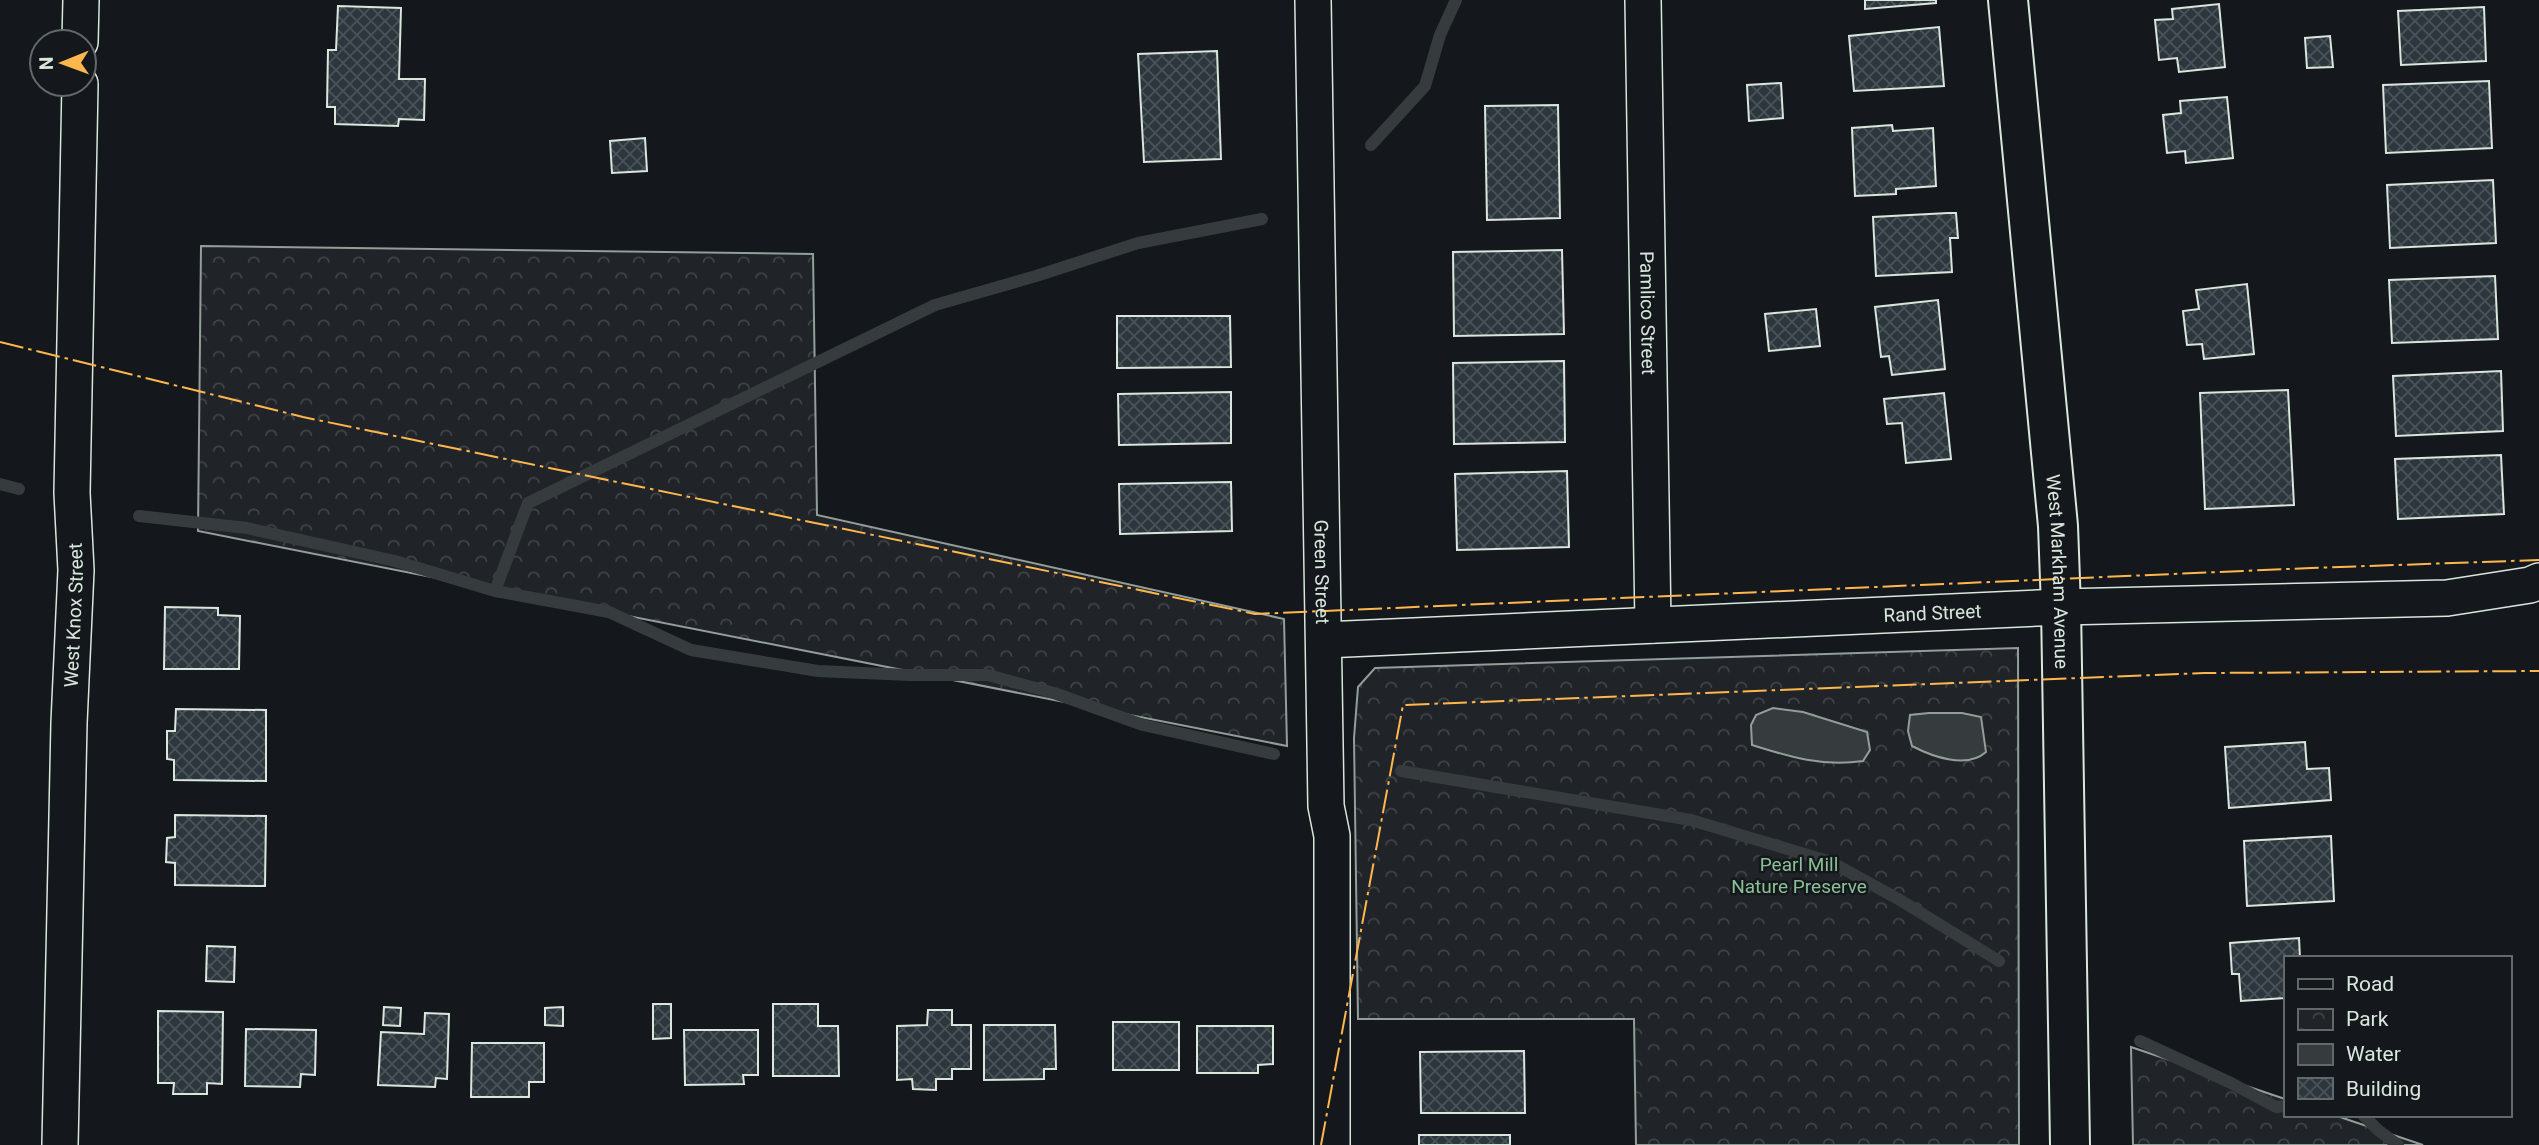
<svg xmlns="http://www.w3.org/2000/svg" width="2539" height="1145" font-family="Roboto,sans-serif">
<defs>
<pattern id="park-crowns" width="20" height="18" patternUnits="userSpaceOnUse" patternTransform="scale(1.75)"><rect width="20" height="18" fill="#202428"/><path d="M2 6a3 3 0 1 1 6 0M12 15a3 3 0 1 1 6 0" fill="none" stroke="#404447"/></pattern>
<pattern id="building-cross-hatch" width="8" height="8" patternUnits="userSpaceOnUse" patternTransform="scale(1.75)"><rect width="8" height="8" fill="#2c363c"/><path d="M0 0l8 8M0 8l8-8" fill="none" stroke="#4a5358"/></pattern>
</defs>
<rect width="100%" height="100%" fill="#14181c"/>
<path fill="url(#park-crowns)" stroke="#939e99" stroke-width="2" d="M201 246 813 254 817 515 1284 619 1287 746 198 531Z
M2018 648 2019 1145H1636L1634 1019H1358L1354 738 1358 687 1375 668Z
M2131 1047 2285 1099V1115H2334L2423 1145H2133Z"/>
<path fill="#363b3e" stroke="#939e99" stroke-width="2" d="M1773 708 1803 712 1867 732 1870 750 1863 761C1823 767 1790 757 1752 745L1751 725 1756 715Z
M1929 713H1962L1981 717 1986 752C1967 769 1933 757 1912 746L1908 731 1910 715Z"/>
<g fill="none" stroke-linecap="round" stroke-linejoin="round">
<path stroke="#363b3e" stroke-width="12" d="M1371 145 1425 86 1440 35 1456 0
M0 484 19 489
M139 516 247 528 395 561 495 591 609 612 691 650 818 671 909 675H988L1054 693 1143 725 1274 754
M495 591 528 503 935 305 1036 276 1138 243 1262 219
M1401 771 1691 820 1831 862 1900 900 1999 961
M2140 1041 2231 1083 2276 1107 2285 1106
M2363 1115 2378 1130 2398 1145"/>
</g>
<path fill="url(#building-cross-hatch)" stroke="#d8e6dc" stroke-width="2" d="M1865 0H1936V3L1865 9Z
M2219 4 2225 67 2179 72 2177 58 2159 60 2155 20 2173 19 2172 9Z
M338 6 401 8 399 79H425L424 120 399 119 398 126 335 124V107H327L328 50H336Z
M2484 7 2486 61 2401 65 2398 11Z
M1939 27 1944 86 1854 91 1849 36Z
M2330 36 2333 67 2307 68 2305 38Z
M1217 51 1221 159 1144 162 1138 54Z
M2489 81 2492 148 2386 153 2383 85Z
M1781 83 1783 118 1749 121 1747 85Z
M2227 97 2233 158 2186 163 2185 151 2167 153 2163 115 2181 113 2180 101Z
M1558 105 1560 218 1487 220 1485 106Z
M1892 125 1893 131 1933 128 1936 186 1896 189V194L1855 196 1852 128Z
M645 138 647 171 612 173 610 141Z
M2493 180 2496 243 2390 248 2387 185Z
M1948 213H1956L1958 238H1950L1952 272 1876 276 1873 217Z
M1562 250 1564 334 1454 336 1453 252Z
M2495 276 2498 339 2392 343 2389 280Z
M2247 284 2254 354 2204 359 2202 344 2187 345 2183 311 2199 309 2196 290Z
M1938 300 1945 369 1892 375 1889 356 1881 357 1875 307Z
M1816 309 1820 346 1769 351 1765 314Z
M1117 316H1230L1231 367 1117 368Z
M1564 361 1565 442 1454 444 1453 363Z
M2501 371 2503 431 2396 436 2393 376Z
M2288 390 2294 505 2205 509 2200 393Z
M1231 392V443L1119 445 1118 394Z
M1944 393 1951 459 1906 463 1902 423 1887 424 1884 399Z
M2501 455 2504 514 2398 519 2395 459Z
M1567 471 1569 547 1457 550 1455 474Z
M1231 482 1232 531 1120 534 1119 484Z
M165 607 218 608V615L240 616 239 669H164Z
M176 709 266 710V781L174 780V760L167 759V731H175Z
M2305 742 2307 769 2329 768 2331 800 2229 808 2225 747Z
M175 815 266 816 265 886 175 885V863L166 862 167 838 175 837Z
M2331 836 2334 901 2247 906 2244 841Z
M2299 938 2300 958H2285V998L2241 1001 2239 974H2232L2230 943Z
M207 946 235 947 234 982 206 981Z
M653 1004H671V1038L653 1039Z
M773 1004H818V1026H838L839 1076H773Z
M384 1007 401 1008 400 1026 383 1025Z
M563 1007V1026L545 1025V1008Z
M928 1010H952V1025H971V1069H952V1079H936V1090L913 1089 912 1079 897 1080V1026L927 1025Z
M158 1011 223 1012 222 1084 207 1083V1094H173L174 1083H158Z
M425 1013 449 1014 447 1079 436 1078 435 1087 378 1085 381 1032 424 1034Z
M1113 1022H1179V1070H1113Z
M984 1025H1055L1056 1069H1044V1079L984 1080Z
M1197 1026H1273V1064L1258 1065V1073H1197Z
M246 1029 316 1030 315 1075 301 1074 300 1087 245 1086Z
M684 1030H758V1075H743L744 1084 685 1085Z
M472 1043H544V1082H529V1097H471Z
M1524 1051 1525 1113H1421L1420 1052Z
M1419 1135H1510V1145H1419Z"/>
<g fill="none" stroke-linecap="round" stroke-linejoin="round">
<defs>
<g id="minor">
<path id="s1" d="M1313 0 1326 806 1332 836V1145"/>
<path id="s2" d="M1643 0 1653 625"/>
<path d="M80 42 81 0"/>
<path id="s3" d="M1324 640 2061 607 2447 598 2530 585 2539 581"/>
<path id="s4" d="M60 1145 69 723 76 570 72 493 80 84"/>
</g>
<g id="tertiary">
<path id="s5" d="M2008 0 2058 526 2061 607 2070 1145"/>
</g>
</defs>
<use href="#minor" stroke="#d8e6dc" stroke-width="38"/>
<use href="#tertiary" stroke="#d8e6dc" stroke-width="42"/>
<use href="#minor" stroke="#14181c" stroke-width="35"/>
<use href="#tertiary" stroke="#14181c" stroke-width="38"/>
<path stroke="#ffb74d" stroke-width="2" stroke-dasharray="24 5 3.5 5" stroke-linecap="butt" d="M0 342 303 417 1255 614 2311 568 2539 560
M1321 1145 1403 705 2205 673 2539 671"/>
</g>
<g text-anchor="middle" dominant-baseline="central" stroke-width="5" stroke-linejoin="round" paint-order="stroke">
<g font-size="19" fill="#d8e6dc" stroke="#14181c">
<text stroke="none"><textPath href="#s2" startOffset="313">Pamlico Street</textPath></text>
<text stroke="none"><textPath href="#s5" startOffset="574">West Markham Avenue</textPath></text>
<text stroke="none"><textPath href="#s1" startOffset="572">Green Street</textPath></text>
<text stroke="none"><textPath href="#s3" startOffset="609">Rand Street</textPath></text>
<text stroke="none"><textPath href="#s4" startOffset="530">West Knox Street</textPath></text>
</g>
<g font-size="19" fill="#8ac095" stroke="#14181c">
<text x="1799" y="864">Pearl Mill<tspan x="1799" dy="22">Nature Preserve</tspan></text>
</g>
</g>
<rect x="2284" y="956" width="228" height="161" fill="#14181c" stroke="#626a69" stroke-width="2"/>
<rect x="2298" y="979" width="35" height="10" fill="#14181c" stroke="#626a69" stroke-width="2"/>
<text x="2346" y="991" font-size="21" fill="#d8e6dc">Road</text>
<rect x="2298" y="1009" width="35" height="21" fill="url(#park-crowns)" stroke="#626a69" stroke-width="2"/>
<text x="2346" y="1026" font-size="21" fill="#d8e6dc">Park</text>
<rect x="2298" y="1044" width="35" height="21" fill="#363b3e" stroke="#626a69" stroke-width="2"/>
<text x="2346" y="1061" font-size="21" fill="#d8e6dc">Water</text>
<rect x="2298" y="1078" width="35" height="21" fill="url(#building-cross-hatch)" stroke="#626a69" stroke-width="2"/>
<text x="2346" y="1096" font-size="21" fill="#d8e6dc">Building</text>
<g transform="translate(63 63) rotate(269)"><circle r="33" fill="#14181c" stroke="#626a69" stroke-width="2"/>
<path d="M0-5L12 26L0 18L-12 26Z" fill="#ffb74d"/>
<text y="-10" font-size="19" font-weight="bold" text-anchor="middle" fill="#d8e6dc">N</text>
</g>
</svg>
